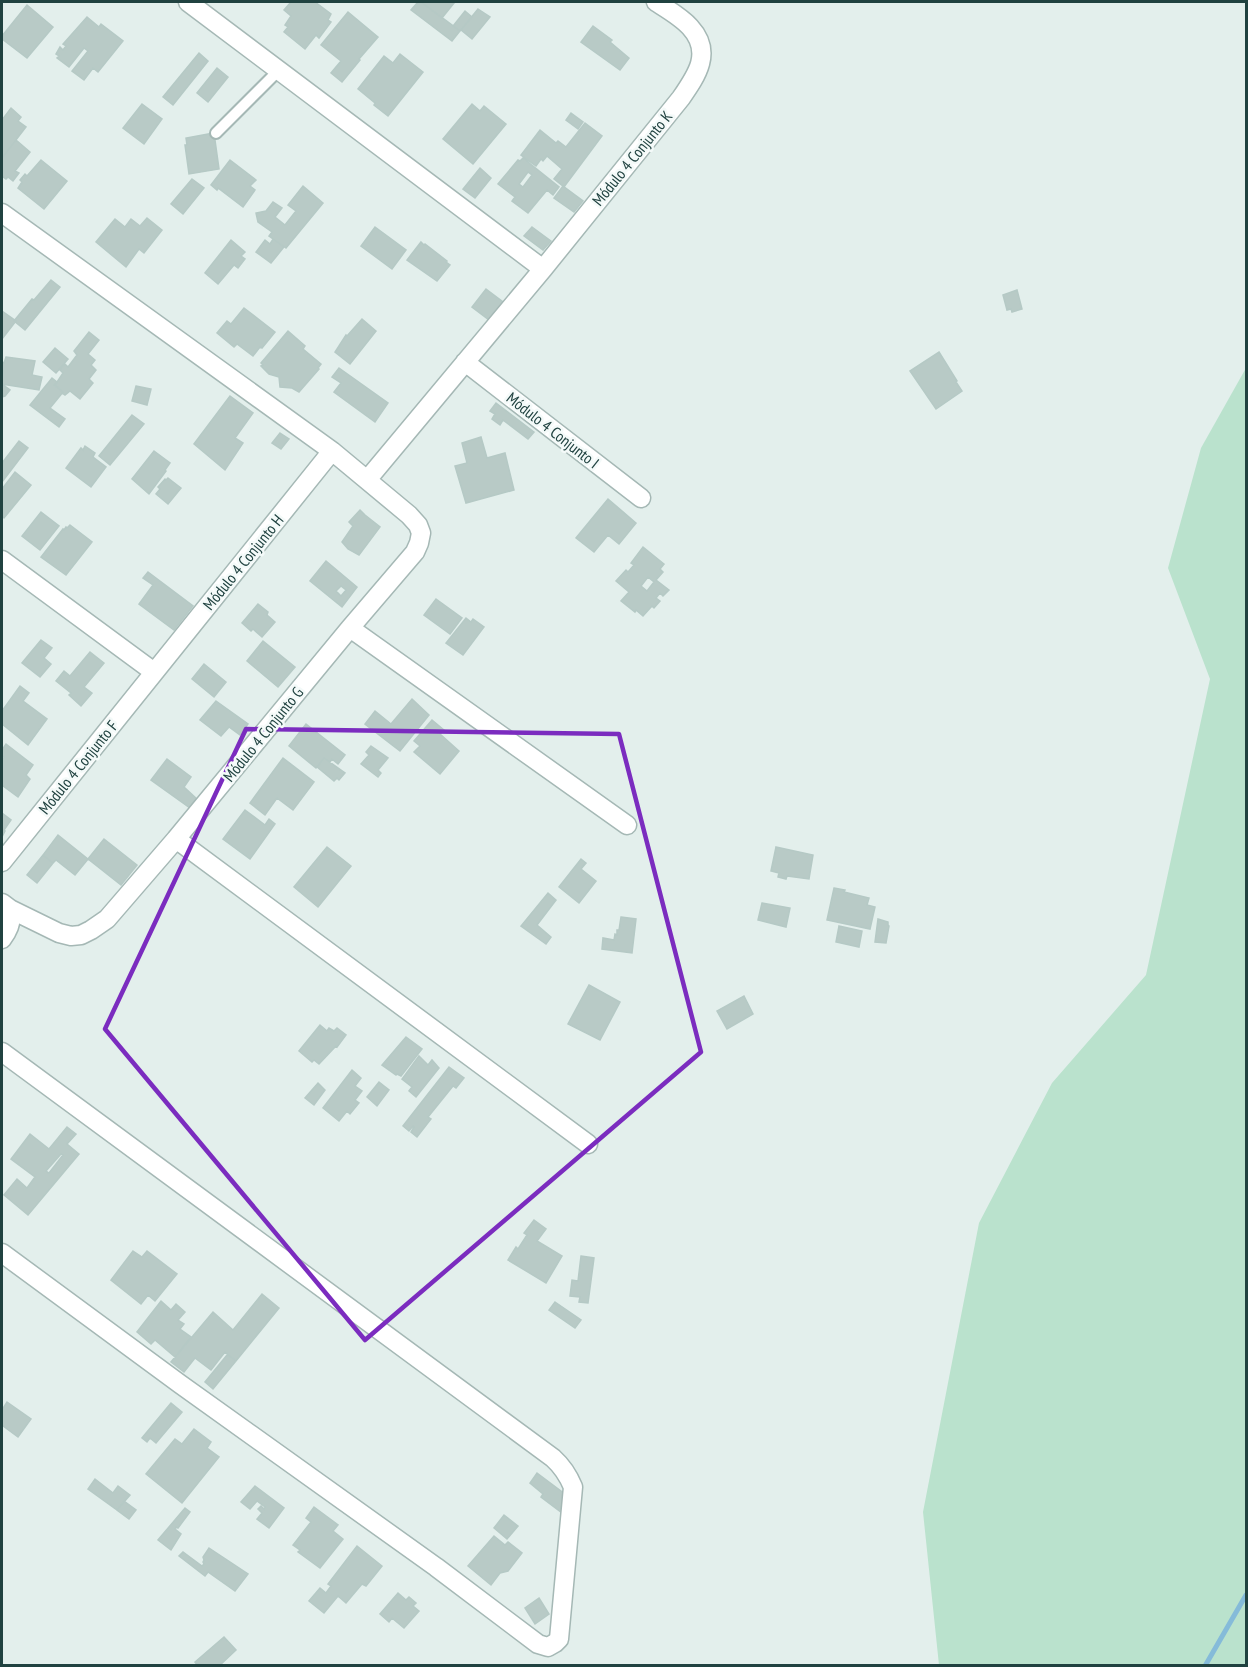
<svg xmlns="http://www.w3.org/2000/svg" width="1248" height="1667" font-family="'PT Sans Narrow',sans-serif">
<rect width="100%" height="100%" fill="#e3efec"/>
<path fill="#bae2cd" d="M1246 368V1665H939L923 1512 979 1223 1052 1083 1146 975 1210 679 1168 568 1201 448Z"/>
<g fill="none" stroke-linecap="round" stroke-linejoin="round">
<path stroke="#85bbd9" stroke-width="5" d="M1205 1666 1246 1595"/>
</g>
<path fill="#b8cac6" stroke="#b5c9c5" stroke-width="1.5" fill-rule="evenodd" d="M291 2H315L331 14 328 20 331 22 319 38 316 35 305 49 284 32 288 27 285 25 291 16 284 10Z
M418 2H421L460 31 452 41 411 10Z
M421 2H453L454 3 442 18Z
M27 5 53 27 27 58 2 39V36Z
M478 9 490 17 472 39 461 30Z
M465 11 472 17 460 31 453 26Z
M348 12 378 37 359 59 360 60 342 82 331 73 341 61 321 45Z
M87 17 99 27 101 24 123 41 98 72 93 68 84 80 72 71 88 51 84 48 69 67 57 58 59 56 56 54 60 47 63 50 66 46 63 44Z
M593 26 612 40 610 42 629 58 620 70 581 42Z
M199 53 208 61 173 105 163 97Z
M400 54 423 72 388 116 374 105 375 103 358 89 384 56 393 63Z
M217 68 228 77 208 102 197 93Z
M142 104 162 119 144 144 123 128Z
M472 104 480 111 484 106 506 124 473 164 443 139Z
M11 108 21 117 18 121 26 127 2 158V120Z
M571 113 583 122 578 129 566 120Z
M585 123 602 136 564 187 554 179 562 169 547 156 543 161 541 159 536 166 521 155 540 130 556 143 558 141 566 147Z
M214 133 219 169 189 174 185 145H187L186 138Z
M16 140 30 152 15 171 19 173 13 181 8 177 6 179 2 176V158Z
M523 158 559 187 553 195 547 190 528 213 512 201 515 197 498 184 518 160 520 161ZM528 172 532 175 523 187 519 184Z
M41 160 67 181 44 209 18 188 22 182 20 180 25 174 27 176Z
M230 160 256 180 250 186 255 190 243 207 218 188 217 190 211 185Z
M480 168 491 178 475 198 463 189Z
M192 179 204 188 183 214 171 204Z
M303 186 323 203 286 248 269 236 272 232 258 222 256 213 266 211 273 202 282 208 275 217 285 225 296 211 288 205Z
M563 186 583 201 574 212 554 198Z
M147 218 162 230 144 253 139 249 126 267 96 242 115 219 125 227 131 219 140 226Z
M375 227 406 250 392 269 361 246Z
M532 227 551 241 543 250 524 236Z
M273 239 284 247 271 263 256 252 265 240 270 244Z
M231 240 245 252 241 256 245 259 238 268 234 265 218 284 205 273Z
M421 242 424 245 425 244 447 261 446 262 450 265 437 281 407 260Z
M51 280 60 287 25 330 14 321 32 299 34 300Z
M486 289 503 302 489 320 472 307Z
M1017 290 1022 309 1012 312 1011 309 1007 310 1003 295Z
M244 308 275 332 262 348 260 347 253 356 237 344 234 347 217 333 227 321 231 324Z
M2 311 16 321 2 339Z
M362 319 376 331 350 364 335 352 346 335 347 336Z
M288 331 305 346 303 349 321 364 318 368 319 369 299 392 292 388 280 387 279 377 269 374 261 366 263 365 261 363Z
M89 332 99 340 88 354 95 360 91 365 96 370 89 379 93 383 80 399 70 391 65 395 62 393 63 392 55 385 63 373 60 370 65 364 68 367 77 355 74 351Z
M55 348 68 359 56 373 43 362Z
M939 352 957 381 956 382 962 391 936 409 910 371Z
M6 357 35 361 32 375 42 377 39 390 2 384 3 371H2V362L4 363Z
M339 368 388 403 375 422 334 392 341 383 332 377Z
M52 378 57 382 54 385 63 392 50 408 65 419 59 427 30 405Z
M2 384 10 390 5 396 2 397Z
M136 386 151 389 147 405 132 401Z
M230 396 253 413 235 438 243 443 225 470 194 444Z
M496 403 534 432 528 439 503 420 500 425 492 419 495 414 490 411Z
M132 415 144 424 110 465 99 456Z
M280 433 289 439 281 449 272 443Z
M481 437 487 458 505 453 514 490 466 503 455 466 467 463 462 443Z
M19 441 28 448 2 482V463Z
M85 446 95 453 93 457 106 467 91 487 66 468 81 448 83 450Z
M154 451 170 463 165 470 166 471 149 494 132 479Z
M15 472 31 485 4 518 2 516V489Z
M168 478 181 488 168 504 156 494 160 489 158 487 165 479 166 480Z
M608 499 636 523 619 544 608 535 594 552 576 538Z
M360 510 365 515 380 527 359 555 348 549 342 542 353 526 349 522Z
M41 512 59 526 40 550 22 536Z
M70 525 92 542 66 575 41 557 63 529 64 530 66 527 67 528Z
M643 547 664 564 660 569 663 572 656 580 669 590 663 596 660 593 656 598 660 601 654 608 652 606 643 616 636 610 635 612 621 601 629 592 616 581 626 570 628 572 634 565 631 563ZM648 577 654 582 647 591 641 586Z
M326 561 357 587 342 607 310 581ZM341 586 346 590 341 596 336 591Z
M148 572 193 606 174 630 139 604 153 585 143 578Z
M436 599 462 618 450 634 424 615Z
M258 604 268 612 267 615 275 622 262 637 253 629 251 631 242 623Z
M466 618 471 622 473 619 484 627 463 655 446 643Z
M41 640 52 648 44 658 51 664 40 677 22 663Z
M263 641 295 667 278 687 247 661Z
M90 652 104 663 84 687 92 693 81 706 69 695 71 693 56 681 64 671 70 676Z
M204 664 226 682 214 697 192 679Z
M20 686 29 693 23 701 47 719 28 745 2 724V711Z
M412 699 429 715 400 751 365 724 375 711 391 724Z
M216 701 248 724 240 735 229 727 221 736 200 720Z
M432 720 444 730 440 734 459 751 440 774 414 752 420 746 414 741Z
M306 724 345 755 338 764 332 759 330 762 324 758 316 768 289 746Z
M6 744 33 765 26 775 30 779 18 797 2 785V760L4 757 2 756V750Z
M371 746 388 758 378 770 381 773 378 777 361 764 369 755 366 752Z
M283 758 314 782 293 810 277 798 265 815 250 803Z
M324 758 345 773 339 780 337 778 334 781 317 767Z
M167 759 191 777 184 787 197 799 190 808 151 780Z
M245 810 265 825 269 819 275 824 250 859 223 839Z
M2 813 11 820 4 830 5 831 2 837Z
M58 835 88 859 75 875 56 860 53 863 43 855Z
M104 839 137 865 121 885 88 859Z
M327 847 351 866 318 907 294 887Z
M776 847 813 855 809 879 787 876 786 879 778 877 779 873 771 871Z
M43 855 53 863 37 883 27 875Z
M581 859 586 863 581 869 596 881 579 903 559 887Z
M834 888 845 890 844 892 869 898 867 905 875 907 870 929 827 920Z
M548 893 556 900 537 925 551 937 546 944 521 926Z
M762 903 790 908 786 927 758 920Z
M621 917 636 919 632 953 602 949 603 938 614 940 615 934 617 935V930H619Z
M878 919 888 922V925L889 926 886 943 875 942Z
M839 926 862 931 859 947 836 942Z
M589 985 620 1002 600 1040 568 1024Z
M744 996 753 1014 727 1029 717 1011Z
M320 1025 327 1031 329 1028 334 1031 337 1028 346 1035 337 1047 336 1046 319 1064 314 1060 312 1062 299 1051Z
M406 1037 422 1049 401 1076 397 1074 396 1075 382 1065Z
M419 1056 428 1065 432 1060 439 1068 416 1097 409 1091 412 1087 402 1079Z
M449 1067 464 1078 456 1088 453 1086 428 1117 431 1119 417 1137 411 1132 414 1127 413 1126 409 1131 403 1126Z
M352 1070 361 1078 355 1086 362 1091 355 1100 359 1103 350 1114 347 1111 339 1121 323 1108Z
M379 1082 389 1090 377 1106 367 1097Z
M318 1083 325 1090 314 1105 305 1098Z
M67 1127 76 1134 67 1144 79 1154 28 1215 4 1195 17 1179 27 1188 35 1177 11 1159 30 1134 49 1149ZM61 1154 63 1155 49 1173 46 1171Z
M534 1220 546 1229 537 1241 562 1256 546 1283 508 1260 516 1247 518 1249 527 1235 524 1233Z
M133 1251 142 1257 147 1251 177 1274 155 1301 148 1295 141 1304 111 1280Z
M581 1256 594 1258 588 1303 579 1302 580 1297 570 1296 572 1280 578 1281Z
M262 1294 279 1308 236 1361 225 1352 211 1370 195 1358 184 1372 171 1362 213 1312 233 1330Z
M161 1301 171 1310 176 1304 185 1312 178 1320 184 1324 180 1329 191 1337 175 1357 155 1340 151 1344 137 1332Z
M555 1302 581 1320 575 1328 549 1310Z
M227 1355 236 1361 213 1389 205 1382Z
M7 1402 31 1419 18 1437 2 1425V1410Z
M171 1403 182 1412 156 1443 150 1438 147 1442 142 1438Z
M194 1429 211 1442 207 1448 219 1457 182 1503 146 1474 175 1439 182 1444Z
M537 1473 565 1494 562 1513 541 1497 543 1494 530 1483Z
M95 1479 113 1493 118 1486 130 1495 117 1510 88 1489Z
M255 1486 284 1508 269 1528 257 1519 262 1513 258 1509 261 1506 264 1509 265 1507 257 1501 250 1509 241 1502Z
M124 1501 136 1510 129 1519 117 1510Z
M314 1507 338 1525 333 1531 343 1539 320 1568 298 1552 300 1550 293 1545 311 1522 306 1518Z
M185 1508 190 1512 178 1528 176 1527 175 1529 181 1534 171 1550 158 1540Z
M504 1515 518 1526 507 1539 494 1528Z
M494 1536 505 1545 508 1542 522 1553 508 1571 500 1573 491 1585 468 1566Z
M357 1546 382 1566 366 1586 362 1584 346 1603 338 1596 324 1613 309 1601 320 1588 326 1593 331 1586 328 1584Z
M209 1548 248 1574 235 1591 208 1572 205 1576 179 1556 183 1552 202 1566 204 1564 203 1562 204 1560 203 1557Z
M398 1593 406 1600 409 1597 416 1603 413 1606 419 1611 404 1628 392 1618 389 1622 380 1614Z
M539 1598 549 1614 535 1624 525 1608Z
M224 1637 236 1650 219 1666H198L195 1662Z"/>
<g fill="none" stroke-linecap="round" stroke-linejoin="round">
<defs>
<path id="service" d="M216 133 279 70"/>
<path id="minor" d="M188 2 543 269
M2 213 332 451 409 515 418 525 421 533 419 543 415 552 350 628 176 839 107 919 91 930 81 935 71 936 59 933 10 909 2 903
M465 362 641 498
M367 480 543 269 681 98C697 75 713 52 690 27 681 17 667 9 656 2
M2 560 154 672
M350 628 627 825
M176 839 588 1144
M2 862 332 451
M2 939C9 930 13 921 10 909
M2 1052 553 1458C563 1467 568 1475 573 1487L559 1639 555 1643 548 1647 538 1644 436 1567 180 1384 2 1253"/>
</defs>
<use href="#service" stroke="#a5b8b5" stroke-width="14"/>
<use href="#minor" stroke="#a5b8b5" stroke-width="21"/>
<use href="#service" stroke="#fff" stroke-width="10"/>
<use href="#minor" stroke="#fff" stroke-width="18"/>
</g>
<path fill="none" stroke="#7b2cbf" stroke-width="4.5" stroke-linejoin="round" d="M246 729 619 734 701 1052 365 1340 105 1029Z"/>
<g text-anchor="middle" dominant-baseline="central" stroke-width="5" stroke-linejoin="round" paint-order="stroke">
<g font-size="16" fill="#204240" stroke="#f4faf9">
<text transform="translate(632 158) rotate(-51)">Módulo 4 Conjunto K</text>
<text transform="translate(553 430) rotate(38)">Módulo 4 Conjunto I</text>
<text transform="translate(243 562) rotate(-51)">Módulo 4 Conjunto H</text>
<text transform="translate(263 734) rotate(-51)">Módulo 4 Conjunto G</text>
<text transform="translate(78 767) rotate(-51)">Módulo 4 Conjunto F</text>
</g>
</g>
<rect width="1248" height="1667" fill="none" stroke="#204240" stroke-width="6"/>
</svg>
